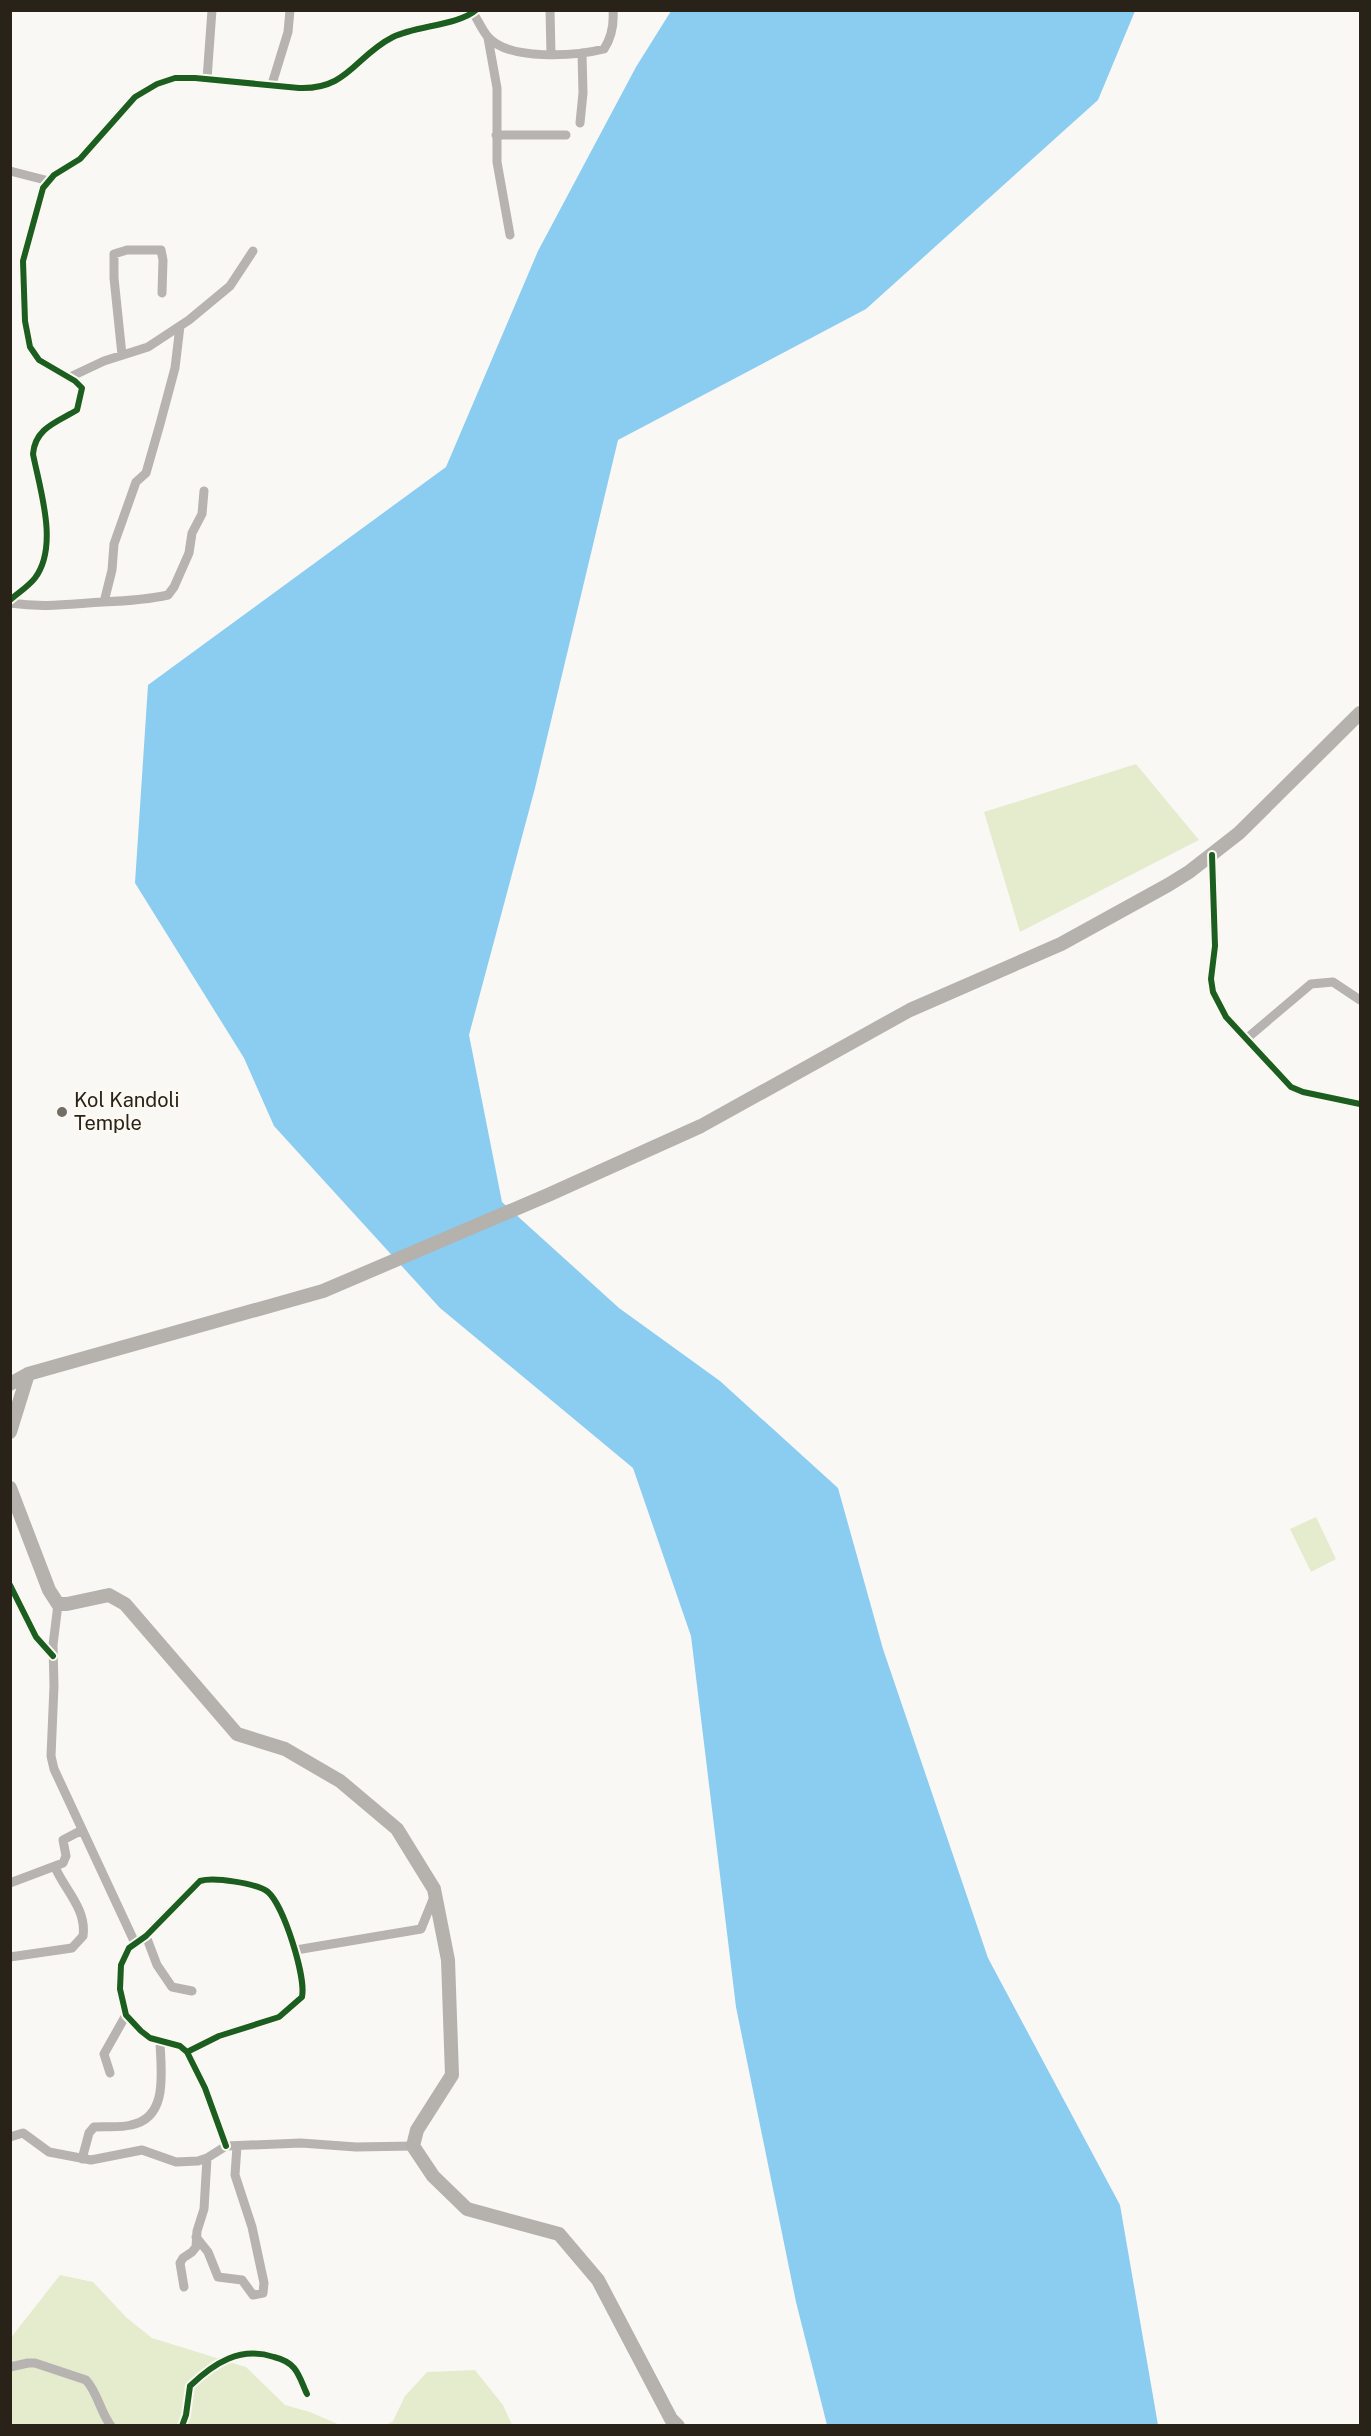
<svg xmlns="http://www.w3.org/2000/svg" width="1371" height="2436" font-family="'Public Sans',sans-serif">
<rect width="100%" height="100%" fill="#faf8f5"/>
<path fill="#e5ecce" d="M1136 764 1199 840 1020 932 984 812Z
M1316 1517 1336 1559 1311 1572 1290 1529Z
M60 2275 93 2282 127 2318 152 2338 246 2367 285 2405 310 2412 340 2425H11L10 2342 13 2335Z
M475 2370 503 2405 512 2425H386L393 2421 405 2396 427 2372Z"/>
<path fill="#8bccf1" d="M671 11H1135L1098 100 866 309 618 440 535 788 469 1035 502 1202 619 1308 720 1381 838 1488 883 1649 988 1958 1120 2205 1158 2425H827L796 2302 736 2007 691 1636 633 1468 440 1308 274 1126 244 1058 135 883 148 685 446 467 538 251 636 67Z"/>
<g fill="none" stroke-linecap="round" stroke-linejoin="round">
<path stroke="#b6b3b0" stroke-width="9" d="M550 10 551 54
M473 13C478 20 482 30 488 37 509 61 576 56 604 49 612 37 614 24 613 10
M488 38 497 88V162L510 235
M207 79 212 10
M272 84 288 32 290 10
M580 123 583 93 582 53
M496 135H566
M10 171 49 181
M122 355 114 278V254L127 250H161L163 260 162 293
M70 377 104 361 148 347 189 320 230 286 253 251
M10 600C18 593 29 586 35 578 59 546 40 490 33 454 35 428 57 422 77 410L82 388 75 381 39 360 30 347 25 321 23 261 43 188 54 175 80 159 135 97 157 84 175 78H195L299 88C348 90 355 56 393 37 415 26 459 25 476 10
M104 602 112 570 114 544 136 482 146 473 160 424 175 368 180 326
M10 603C45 608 69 604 103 602 125 601 146 600 168 595L174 587 189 553 192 533 202 514 204 491
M1212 855 1215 946 1211 979 1213 992 1226 1017 1291 1087 1303 1092 1360 1104
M1246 1039 1311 984 1333 982 1360 1000
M10 1585 36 1637 53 1656
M58 1604 53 1645 54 1686 51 1756 54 1769 135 1943
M10 1883 63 1863 66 1856 63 1840 82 1830
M146 1936 157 1965 172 1987 192 1991
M296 1950 421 1929 434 1897
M10 1957 72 1948 83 1936C87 1909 64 1889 55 1867
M187 2052 219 2036 279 2017 302 1997C306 1977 284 1906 268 1892 256 1883 214 1877 200 1881L146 1936 129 1948 121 1965 120 1989 126 2015 141 2031 150 2038 180 2046 187 2052 205 2088 226 2146
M110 2073 104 2054 126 2015
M10 2137 23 2133 49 2152 91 2160 142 2150 176 2162 198 2161 207 2158 226 2146 301 2143 356 2147 413 2146
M82 2159 89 2133 94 2127C106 2126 119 2128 131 2125 169 2118 161 2071 160 2042
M196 2237 208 2252 218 2277 242 2280 253 2295 263 2293 264 2283 252 2227 235 2175 237 2146
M184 2287 180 2263 183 2258 192 2252 196 2247 197 2231 204 2209 207 2158
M10 2367 28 2363H35L86 2380C98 2393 100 2412 111 2426
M182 2426 186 2415 190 2386C214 2363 240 2346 274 2357 282 2359 289 2362 294 2368 300 2375 303 2386 307 2394"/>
<path stroke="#b5b2ae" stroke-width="14" d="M10 1384 28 1374 323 1291 548 1195 701 1126 910 1010 1061 944 1168 885 1189 872 1239 833 1360 713
M10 1432 28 1374
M10 1488 49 1590 58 1604H67L109 1595 125 1604 237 1734 285 1749 340 1781 397 1829 434 1889 448 1960 452 2075 417 2130 413 2146 433 2176 467 2209 559 2234 598 2280 671 2419 678 2426"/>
<defs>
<path id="cycleway" d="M10 600C18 593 29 586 35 578 59 546 40 490 33 454 35 428 57 422 77 410L82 388 75 381 39 360 30 347 25 321 23 261 43 188 54 175 80 159 135 97 157 84 175 78H195L299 88C348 90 355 56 393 37 415 26 459 25 476 10
M1212 855 1215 946 1211 979 1213 992 1226 1017 1291 1087 1303 1092 1360 1104
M10 1585 36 1637 53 1656
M187 2052 219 2036 279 2017 302 1997C306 1977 284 1906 268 1892 256 1883 214 1877 200 1881L146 1936 129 1948 121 1965 120 1989 126 2015 141 2031 150 2038 180 2046 187 2052 205 2088 226 2146
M182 2426 186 2415 190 2386C214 2363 240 2346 274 2357 282 2359 289 2362 294 2368 300 2375 303 2386 307 2394"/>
</defs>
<use href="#cycleway" stroke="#fcf9f3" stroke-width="10"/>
<use href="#cycleway" stroke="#1b5e20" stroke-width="6"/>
</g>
<circle fill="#726d65" stroke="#fcf9f3" stroke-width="2" cx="62" cy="1112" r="6"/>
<g text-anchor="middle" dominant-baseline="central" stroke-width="6" stroke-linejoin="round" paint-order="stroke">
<g font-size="20" fill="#292218" stroke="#fcf9f3" text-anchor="start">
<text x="74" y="1100">Kol Kandoli<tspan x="74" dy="23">Temple</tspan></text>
</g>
</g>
<rect width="1371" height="2436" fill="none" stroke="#292218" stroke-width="24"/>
</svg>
